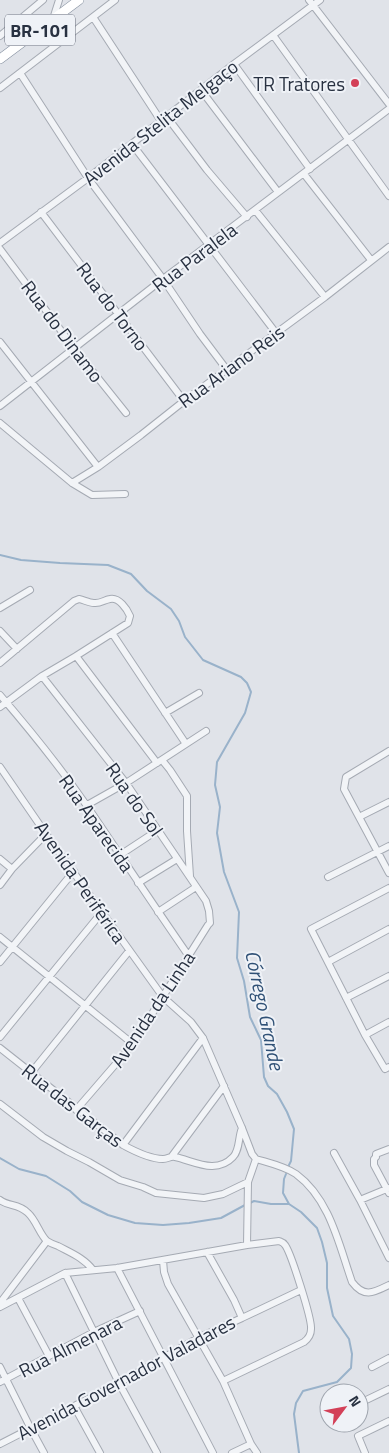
<svg xmlns="http://www.w3.org/2000/svg" width="389" height="1453" font-family="'Titillium Web',sans-serif">
<rect width="100%" height="100%" fill="#e0e3e9"/>
<g fill="none" stroke-linecap="round" stroke-linejoin="round">
<path stroke="#99b2ca" stroke-width="2" d="M0 555 21 560 60 563 108 565 131 574 147 591 171 609 179 621 185 637 203 660 241 677 247 683 251 692 245 713 217 762 215 785 220 807 217 833 224 872 239 912 237 958 244 981 250 1017 261 1040 264 1077 268 1086 277 1094 287 1112 294 1129 291 1161 289 1165
M0 1158 19 1169 46 1176 70 1191 82 1202 108 1215 135 1223 163 1225 189 1223 221 1218 245 1205
M286 1174 284 1179 283 1193 289 1204 301 1212 317 1228 322 1242 327 1263V1288L333 1316 349 1339 352 1354 351 1368 337 1382 303 1391 296 1403 294 1414 299 1453
M250 1203 254 1201 271 1204H289"/>
<defs>
<path id="minor" d="M59 0 53 19 67 37
M309 0 389 104
M93 17 161 121
M273 35 389 196
M0 36 43 0
M234 64 310 169
M20 73 88 178 163 279 200 334 227 370
M0 88 115 0
M201 90 278 192
M167 117 207 170 247 217
M132 144 276 333
M304 174 371 260
M255 210 325 297
M41 212 184 401
M0 243 88 178 234 64 320 0
M0 249 74 348 126 413
M0 342 98 467
M0 406 163 279 389 109
M0 423 72 483 92 495 125 494
M72 483 98 467 141 435 184 401 325 297 389 247
M0 608 30 590
M0 631 17 649
M112 633 186 744
M76 656 157 763
M0 663 74 601 79 599C84 600 89 603 94 603 100 604 104 600 110 599 119 597 127 609 130 616L128 623 76 656 42 676 0 707
M42 676 126 783 206 901 209 911 210 923 208 925 133 1044 76 1110
M0 695C31 731 60 767 87 806 121 856 154 906 188 955
M165 713 199 693
M389 751 346 777 344 789 389 873
M162 760 170 770 187 796V831L190 876
M0 767 46 834 163 997 191 1022 203 1038 242 1128 252 1154 256 1159C269 1163 284 1166 296 1174 330 1199 339 1245 352 1282 364 1298 373 1293 389 1285
M87 805 126 783 206 731
M359 817 389 802
M120 855 158 830
M0 859 12 869
M328 877 389 846
M138 883 177 859
M0 885 12 869 46 834
M389 888 311 929 365 1035 385 1069 389 1067
M158 912 196 887
M0 937 133 1044
M0 962 74 871
M328 962 389 929
M346 998 389 976
M365 1035 389 1022
M0 1037 102 912
M0 1048 123 1145C134 1151 150 1159 163 1159 168 1159 170 1156 175 1157 194 1161 216 1175 233 1157 240 1150 238 1137 242 1128
M31 1073 129 951
M0 1104 43 1137 67 1151 89 1162 120 1180 143 1187 156 1193 204 1198 223 1194 248 1182
M123 1145 203 1038
M389 1149 376 1154V1157L374 1159V1165L389 1193
M334 1153 360 1200 389 1258
M172 1156 224 1086
M0 1200C9 1207 18 1203 28 1213 36 1220 40 1235 47 1241 50 1243 55 1245 58 1246 71 1253 84 1258 93 1270
M360 1200 389 1188
M247 1245 248 1182 256 1159
M163 1260 164 1272 168 1284 223 1381 251 1444 257 1453
M117 1268 213 1453
M65 1273 119 1383 157 1453
M18 1298 49 1356
M0 1303 47 1241
M0 1307 65 1273 117 1268 247 1245 279 1241C282 1242 283 1242 285 1245 291 1253 312 1319 311 1329 311 1334 308 1339 304 1342L223 1381
M242 1318 301 1290
M0 1367 31 1429 44 1453
M372 1367 389 1358
M0 1382 94 1332 140 1311
M360 1403 389 1389
M74 1406 100 1453
M0 1444 119 1383 198 1338 242 1318 234 1300 207 1252
M232 1453 251 1444
M365 1453 358 1436 389 1421"/>
<path id="highway" d="M0 59 79 0"/>
</defs>
<use href="#minor" stroke="#a5aab3" stroke-width="8"/>
<use href="#highway" stroke="#8691a0" stroke-width="10"/>
<use href="#minor" stroke="#f2f4f7" stroke-width="6"/>
<use href="#highway" stroke="#fff" stroke-width="9"/>
</g>
<circle fill="#d34058" stroke="#eff2f7" stroke-width="2" cx="355" cy="83" r="5"/>
<g text-anchor="middle" dominant-baseline="central" stroke-width="4" stroke-linejoin="round" paint-order="stroke">
<rect fill="#eff2f7" stroke="#646b78" stroke-width="1" x="5" y="14.5" width="70" height="31" rx="4"/>
<g font-size="18" font-weight="bold" fill="#283141">
<text x="40" y="30">BR-101</text>
</g>
<g font-size="19" fill="#283141" stroke="#eff2f7" text-anchor="end">
<text x="345" y="83">TR Tratores</text>
</g>
<g font-size="19" fill="#283141" stroke="#eff2f7">
<text transform="translate(160 122) rotate(-38)">Avenida Stelita Melgaço</text>
<text transform="translate(194 257) rotate(-37)">Rua Paralela</text>
<text transform="translate(113 306) rotate(53)">Rua do Torno</text>
<text transform="translate(63 331) rotate(53)">Rua do Dinamo</text>
<text transform="translate(231 366) rotate(-36)">Rua Ariano Reis</text>
<text transform="translate(135 799) rotate(55)">Rua do Sol</text>
<text transform="translate(97 823) rotate(55)">Rua Aparecida</text>
<text transform="translate(81 882) rotate(55)">Avenida Periférica</text>
<text transform="translate(152 1009) rotate(-56)">Avenida da Linha</text>
<text transform="translate(73 1105) rotate(38)">Rua das Garças</text>
<text transform="translate(70 1346) rotate(-27)">Rua Almenara</text>
<text transform="translate(126 1377) rotate(-28)">Avenida Governador Valadares</text>
</g>
<g font-size="20" font-style="italic" fill="#305176" stroke="#eff2f7">
<text transform="translate(265 1010) rotate(78)">Córrego Grande</text>
</g>
</g>
<g transform="translate(344 1408) rotate(58)"><circle r="24" fill="#eff2f7" stroke="#9fa5ae"/>
<path d="M0-4L9 19L0 12L-9 19Z" fill="#d34058"/>
<text y="-8" font-size="14" font-weight="bold" text-anchor="middle" fill="#283141">N</text>
</g>
</svg>
